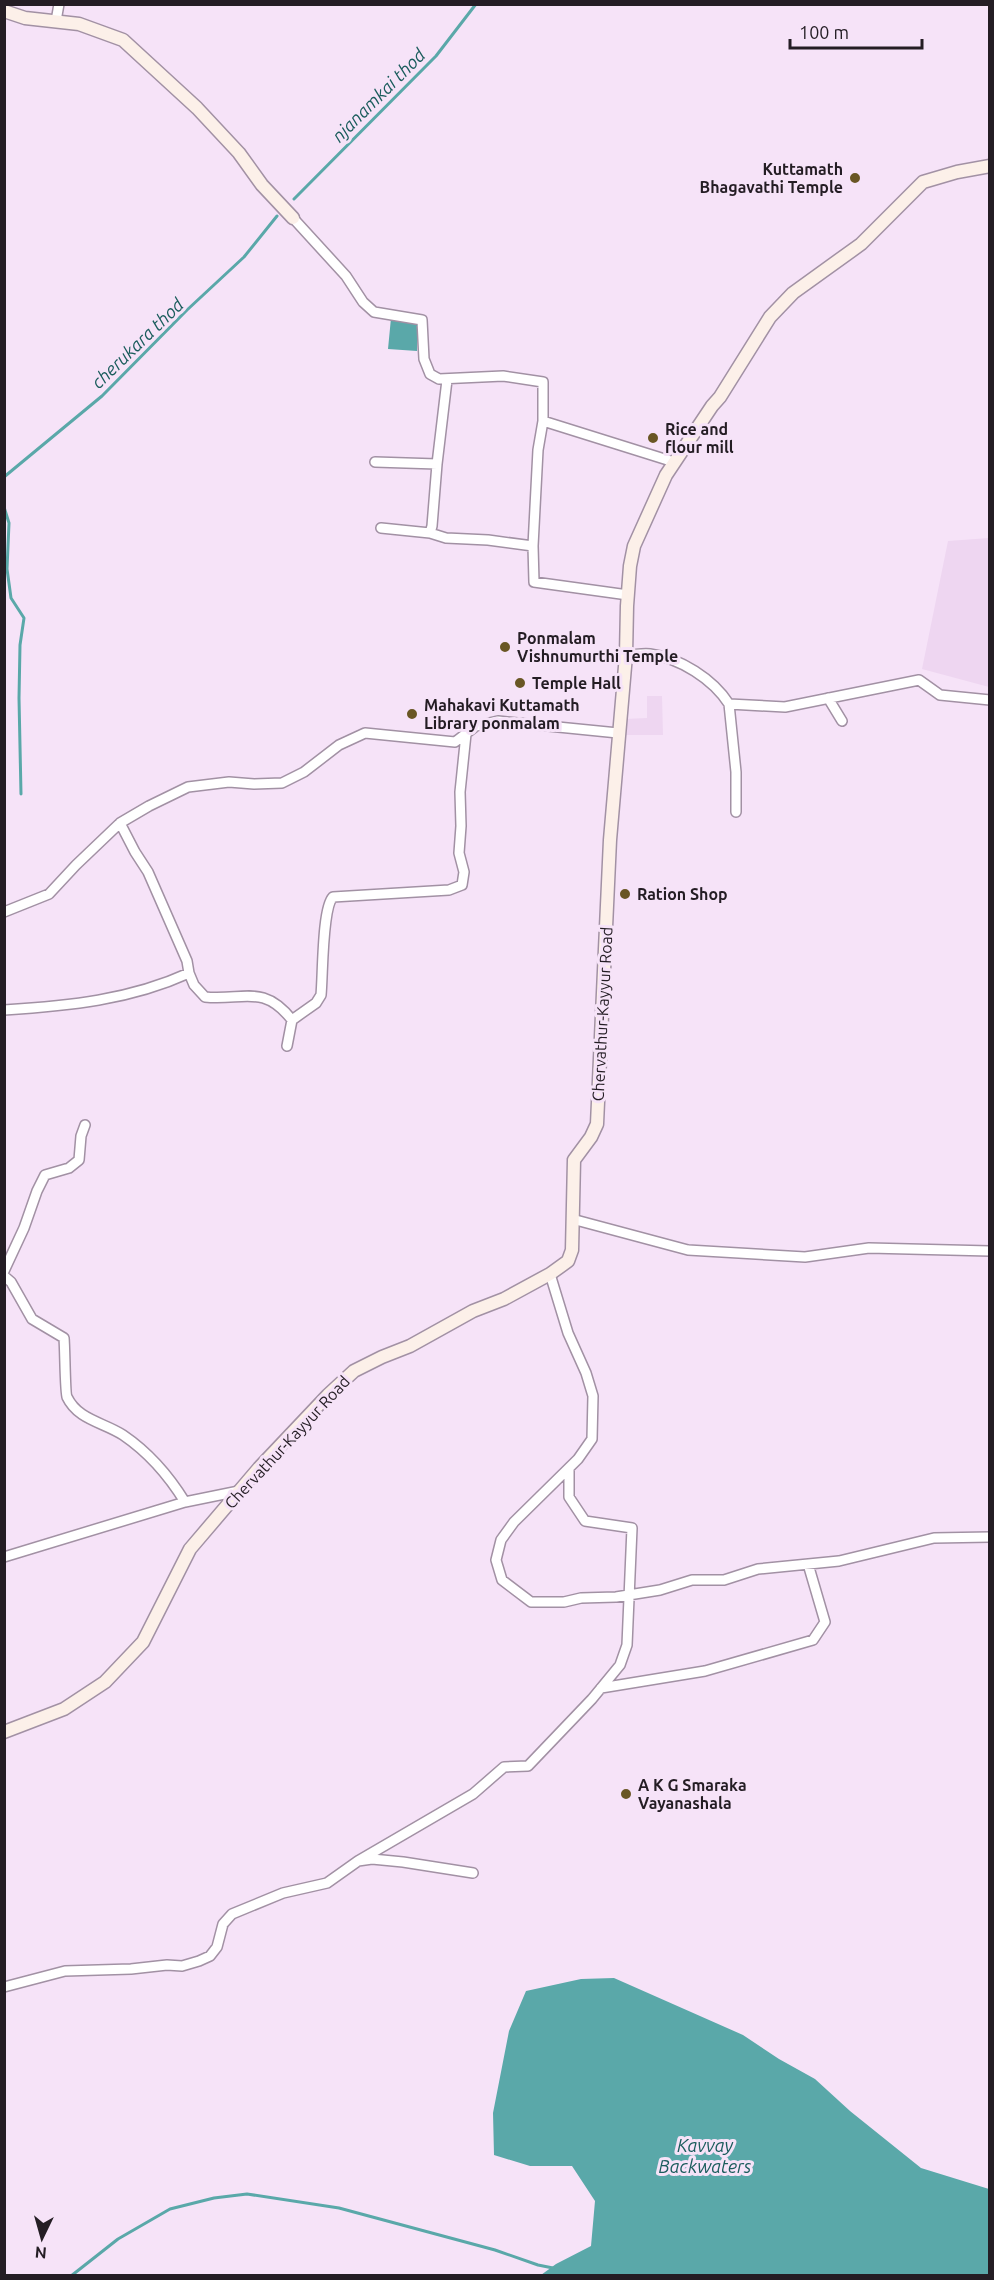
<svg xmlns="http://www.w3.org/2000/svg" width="994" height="2280" font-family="Ubuntu,sans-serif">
<rect width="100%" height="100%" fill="#f6e3f8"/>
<path fill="#eed6f1" d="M989 538H990L989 687 922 669 948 541Z
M647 696H662L663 735H624V719L647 718Z"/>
<path fill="#5aa8a9" d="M391 318 418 322 417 351 388 349Z
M614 1978 743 2035 779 2059 815 2079 850 2111 921 2168 989 2189V2275H541L556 2264 591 2246 595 2201 572 2166H530L494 2155 493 2113 509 2031 526 1991 581 1979Z"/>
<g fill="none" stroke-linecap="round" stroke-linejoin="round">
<path stroke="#5aa8a9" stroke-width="3" d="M294 199 436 56 476 4
M4 477 102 396 187 310 244 257 277 216
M4 507 9 523 7 569 11 598 24 618 20 645 19 698 21 794
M71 2276 118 2239 170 2209 214 2198 247 2194 339 2208 495 2250 538 2265 553 2268"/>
<defs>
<path id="street" d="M56 21 59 4
M293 218 346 276 363 302 374 312 422 320 424 359 430 374 439 379 503 376 543 382V421L674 462
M543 421 538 450 533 546 534 582 628 595
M375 462 437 464 447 380
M381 528 430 533 432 526 437 464
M430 533 446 538 488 540 533 546
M626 655C634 655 643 653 650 654 680 658 713 679 729 704L785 707 919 680 940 695 990 700
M828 698 842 721
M729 704 736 772V812
M4 912 49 894 76 865 120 823 149 806 188 787 229 782 254 784 282 783 304 772 339 745 365 733 455 742 476 726 498 721 618 733
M189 973 194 985 205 997C243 1001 263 983 292 1020
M4 1010C68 1006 130 1000 189 973L187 961 148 872 135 852 120 823
M287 1046 292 1020 316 1003 321 995C323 975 322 908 333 897L449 890 462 885 464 872 459 853 461 826 460 792 466 734
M572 1219 688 1250 805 1257 869 1248 990 1251
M4 1271 24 1228 37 1191 45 1175 69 1168 79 1160 81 1136 85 1125
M550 1274 568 1333 586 1373 593 1396 592 1439 578 1459 514 1522 501 1540 496 1560 502 1580 531 1602H564L581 1598 616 1597 660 1590 692 1580H724L758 1569 839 1561 934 1538 990 1537
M4 1276 11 1282 32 1319 64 1338C65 1348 65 1393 67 1397 78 1420 103 1422 123 1435 148 1452 169 1476 185 1502
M4 1557 185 1502 239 1491
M601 1688 705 1671 813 1640 825 1622 808 1564
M358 1861 473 1794 504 1767 528 1766 592 1699 620 1665 627 1645 632 1528 585 1521 569 1497V1469
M4 1987 65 1971 131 1969 167 1965 182 1966 199 1961 210 1956 217 1947 223 1924 232 1914 283 1893 327 1883 358 1861 372 1859 403 1862 473 1873"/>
<path id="secondary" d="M4 11 25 18 79 24 123 40 197 108 239 153 262 185 293 218
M4 1732 64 1709 105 1682 143 1642 190 1549 259 1468 328 1395 354 1371 382 1357 410 1346 473 1311 504 1299 550 1274 568 1261 572 1250 574 1160 591 1137 597 1124 610 840 626 655 627 606 630 566 634 546 666 475 712 406 720 397 770 317 793 293 861 244 923 182 957 172 990 166"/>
</defs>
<use href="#street" stroke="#a291a4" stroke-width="12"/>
<use href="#secondary" stroke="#a291a4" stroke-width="15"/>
<use href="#street" stroke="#fff" stroke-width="9"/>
<use href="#secondary" stroke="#fcf0e9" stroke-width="12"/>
</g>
<g fill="#695624" stroke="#f6e3f8" stroke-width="2">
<circle cx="855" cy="178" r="6"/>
<circle cx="653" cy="438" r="6"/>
<circle cx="505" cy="647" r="6"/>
<circle cx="520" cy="683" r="6"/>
<circle cx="412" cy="714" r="6"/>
<circle cx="625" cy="894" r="6"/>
<circle cx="626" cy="1794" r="6"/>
</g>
<g text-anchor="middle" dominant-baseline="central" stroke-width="6" stroke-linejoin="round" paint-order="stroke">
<g font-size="16" font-weight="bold" fill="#241d24" stroke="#f6e3f8" text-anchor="start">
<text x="843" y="169" text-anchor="end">Kuttamath<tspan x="843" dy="18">Bhagavathi Temple</tspan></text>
<text x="665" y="429">Rice and<tspan x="665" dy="18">flour mill</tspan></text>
<text x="517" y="638">Ponmalam<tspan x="517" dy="18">Vishnumurthi Temple</tspan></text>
<text x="532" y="683">Temple Hall</text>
<text x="424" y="705">Mahakavi Kuttamath<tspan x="424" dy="18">Library ponmalam</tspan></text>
<text x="637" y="894">Ration Shop</text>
<text x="638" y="1785">A K G Smaraka<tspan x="638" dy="18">Vayanashala</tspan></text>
</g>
<g font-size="16" fill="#241d24" stroke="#f6e3f8">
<text transform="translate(602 1014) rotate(-87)">Chervathur-Kayyur Road</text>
<text transform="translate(287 1442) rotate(-47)">Chervathur-Kayyur Road</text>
</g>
<g font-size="18" font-style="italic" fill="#1a5c5c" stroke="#f6e3f8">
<text transform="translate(378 95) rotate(-45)">njanamkai thod</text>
<text transform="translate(137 343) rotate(-44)">cherukara thod</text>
<text x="705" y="2145">Kavvay<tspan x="705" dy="21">Backwaters</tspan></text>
</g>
</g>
<rect width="994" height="2280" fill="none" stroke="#241d24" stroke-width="12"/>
<g transform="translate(42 2238) rotate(185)" stroke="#f6e3f8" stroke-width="4.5" paint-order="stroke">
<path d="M0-4.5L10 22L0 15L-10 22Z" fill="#241d24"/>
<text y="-9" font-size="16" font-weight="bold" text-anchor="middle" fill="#241d24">N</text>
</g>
<path d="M790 39v9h132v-9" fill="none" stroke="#241d24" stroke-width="3"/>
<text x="799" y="39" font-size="18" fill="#241d24" stroke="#f6e3f8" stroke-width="4.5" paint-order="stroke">100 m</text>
</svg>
